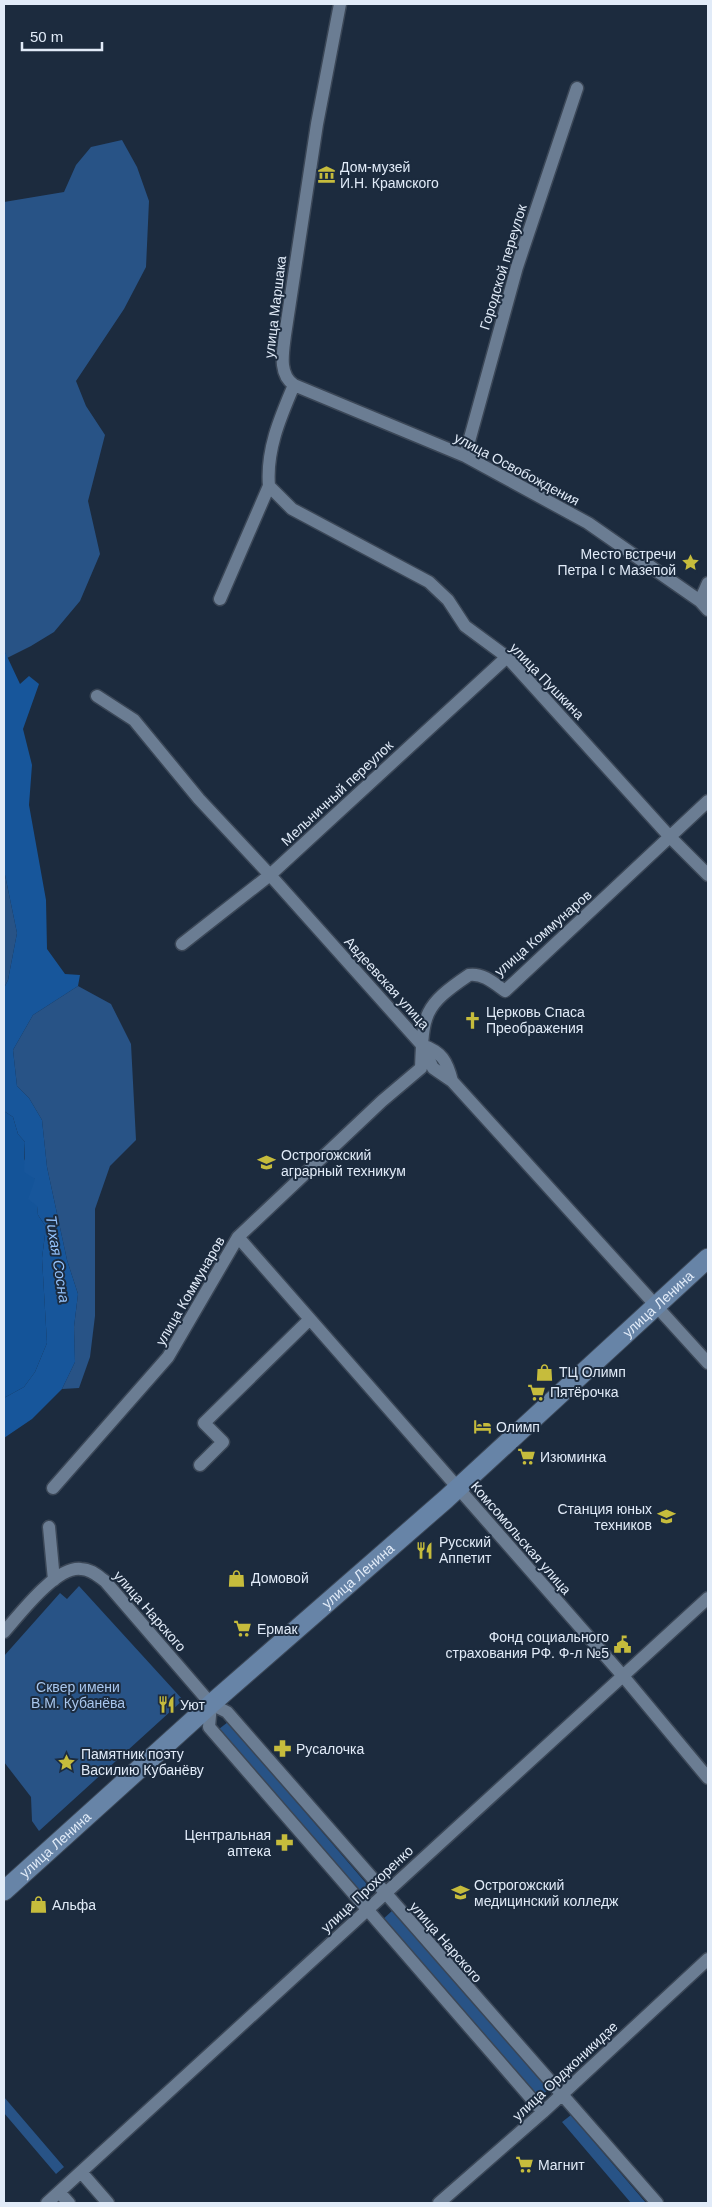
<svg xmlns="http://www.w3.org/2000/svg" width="712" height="2207" font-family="Helvetica,sans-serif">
<rect width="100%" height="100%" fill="#1c2b3e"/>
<path fill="#285386" d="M122 140 137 167 149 201 146 267 124 309 76 381 86 406 105 435 88 501 100 554 80 601 54 632 31 646 7 658 4 650V202L64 192 76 165 91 147Z
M4 870 17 933 8 980 4 988Z
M78 986 111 1004 131 1044 136 1140 110 1166 95 1209V1316L90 1357 79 1388 62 1389 75 1362 74 1327 78 1294 67 1260 47 1167 42 1120 29 1098 17 1086 13 1050 33 1015Z
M79 1586 183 1700 39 1831 32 1821 31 1797 4 1762V1656L60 1593 67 1599Z
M228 1722 371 1889 362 1896 219 1729Z
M393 1910 550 2088 538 2099 381 1921Z
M4 2097 64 2167 56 2174 4 2113Z
M571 2115 646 2203H631L562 2122Z"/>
<path fill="#145499" d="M4 1111 13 1117 18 1134 25 1142 24 1159 35 1179 38 1215 46 1227 42 1258 47 1343 35 1372 24 1387 4 1398Z"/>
<path fill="#17569b" d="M4 650 20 684 29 676 39 684 23 729 32 765 29 805 46 900 47 949 65 974 80 975 78 986 33 1015 13 1050 17 1086 29 1098 42 1120 47 1167 67 1260 78 1294 74 1327 75 1362 62 1389 32 1419 4 1438V1398L24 1387 35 1372 47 1343 42 1258 46 1227 38 1215 37 1206 28 1199 35 1179 24 1172 25 1142 18 1134 13 1117 4 1111V988L8 980 17 933 4 870Z"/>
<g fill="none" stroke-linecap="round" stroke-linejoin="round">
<defs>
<path id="street" d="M294 385 465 456 588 523 700 601 708 610
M465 456 517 267 577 88
M269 486 292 509 429 582 448 600 465 626 507 657 670 837 708 875
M220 599 269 486C266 450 280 418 294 385 278 374 283 352 285 335L317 124 340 4
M700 601 708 583
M97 696 134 720 199 799 270 875 422 1045 433 1068 452 1081 708 1363
M182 944 270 875 507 657
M422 1045C442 1052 447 1061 452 1081
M238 1237 623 1676 708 1778
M200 1465 223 1442 204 1423 310 1319
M53 1488 168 1357 238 1237 382 1101 421 1068C423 1014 423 1006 469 975 483 973 494 983 505 991L708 801
M49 1527 54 1580
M4 1632C20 1614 56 1566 81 1569 91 1569 98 1576 105 1581L211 1704 227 1712 657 2203
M211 1704 209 1727 543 2112
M81 2172 108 2203
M59 2192 69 2203
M47 2203 708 1598
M439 2203 543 2112 708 1959"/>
<g id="secondary">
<path id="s1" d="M4 1891 211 1704 446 1499 708 1258"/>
</g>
</defs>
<use href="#street" stroke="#3b4757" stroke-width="15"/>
<use href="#secondary" stroke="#3b4757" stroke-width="21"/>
<use href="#street" stroke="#6b7d93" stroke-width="12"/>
<use href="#secondary" stroke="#6784a7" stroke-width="19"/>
</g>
<defs>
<symbol id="museum-bare" viewBox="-9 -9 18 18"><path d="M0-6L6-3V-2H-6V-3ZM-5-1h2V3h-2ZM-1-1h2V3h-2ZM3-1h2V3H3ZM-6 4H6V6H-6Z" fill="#c6bc3c" stroke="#1c2b3e" stroke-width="2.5" paint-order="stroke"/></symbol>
<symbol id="sight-bare" viewBox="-9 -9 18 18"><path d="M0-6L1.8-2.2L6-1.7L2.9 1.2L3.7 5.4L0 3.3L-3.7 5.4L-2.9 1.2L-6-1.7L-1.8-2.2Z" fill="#c6bc3c" stroke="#1c2b3e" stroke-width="2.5" paint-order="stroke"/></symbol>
<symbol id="church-bare" viewBox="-9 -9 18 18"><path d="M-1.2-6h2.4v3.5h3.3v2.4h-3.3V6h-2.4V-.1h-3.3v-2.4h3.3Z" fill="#c6bc3c" stroke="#1c2b3e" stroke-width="2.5" paint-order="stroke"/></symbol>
<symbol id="university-bare" viewBox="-9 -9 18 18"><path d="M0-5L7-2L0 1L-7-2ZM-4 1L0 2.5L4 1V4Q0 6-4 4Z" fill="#c6bc3c" stroke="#1c2b3e" stroke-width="2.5" paint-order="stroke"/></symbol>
<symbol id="shop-bare" viewBox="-9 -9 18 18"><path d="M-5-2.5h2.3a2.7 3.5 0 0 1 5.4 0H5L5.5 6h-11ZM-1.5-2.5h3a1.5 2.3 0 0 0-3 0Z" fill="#c6bc3c" stroke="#1c2b3e" stroke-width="2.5" paint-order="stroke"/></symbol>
<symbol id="supermarket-bare" viewBox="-9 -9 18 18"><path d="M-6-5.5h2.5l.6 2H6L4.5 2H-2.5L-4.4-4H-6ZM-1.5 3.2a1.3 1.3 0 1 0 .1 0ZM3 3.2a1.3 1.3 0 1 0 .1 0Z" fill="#c6bc3c" stroke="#1c2b3e" stroke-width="2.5" paint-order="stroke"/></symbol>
<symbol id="hotel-bare" viewBox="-9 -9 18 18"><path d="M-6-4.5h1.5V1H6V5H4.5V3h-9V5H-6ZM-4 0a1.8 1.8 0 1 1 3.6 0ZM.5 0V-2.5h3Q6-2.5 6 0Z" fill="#c6bc3c" stroke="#1c2b3e" stroke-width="2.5" paint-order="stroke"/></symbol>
<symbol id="school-bare" viewBox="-9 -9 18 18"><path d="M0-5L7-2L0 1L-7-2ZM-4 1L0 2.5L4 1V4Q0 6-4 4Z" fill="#c6bc3c" stroke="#1c2b3e" stroke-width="2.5" paint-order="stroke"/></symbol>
<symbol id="restaurant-bare" viewBox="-9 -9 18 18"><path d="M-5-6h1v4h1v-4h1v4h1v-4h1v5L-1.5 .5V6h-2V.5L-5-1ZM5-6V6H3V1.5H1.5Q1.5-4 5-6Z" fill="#c6bc3c" stroke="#1c2b3e" stroke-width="2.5" paint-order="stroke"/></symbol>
<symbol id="civic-bare" viewBox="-9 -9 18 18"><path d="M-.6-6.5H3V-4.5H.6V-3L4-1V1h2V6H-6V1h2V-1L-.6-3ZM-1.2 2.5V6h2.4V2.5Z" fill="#c6bc3c" stroke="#1c2b3e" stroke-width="2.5" paint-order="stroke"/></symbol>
<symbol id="pharmacy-bare" viewBox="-9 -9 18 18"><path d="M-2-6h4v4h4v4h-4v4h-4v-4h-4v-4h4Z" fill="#c6bc3c" stroke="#1c2b3e" stroke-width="2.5" paint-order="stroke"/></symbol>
</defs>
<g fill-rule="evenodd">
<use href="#museum-bare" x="314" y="162" width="25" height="25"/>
<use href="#sight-bare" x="678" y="550" width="25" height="25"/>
<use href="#church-bare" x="460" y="1008" width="25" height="25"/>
<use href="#university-bare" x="254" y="1150" width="25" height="25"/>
<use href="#shop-bare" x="532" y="1360" width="25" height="25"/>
<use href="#supermarket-bare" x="524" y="1380" width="25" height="25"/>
<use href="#hotel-bare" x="470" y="1414" width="25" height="25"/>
<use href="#supermarket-bare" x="514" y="1444" width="25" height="25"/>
<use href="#school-bare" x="654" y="1504" width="25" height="25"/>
<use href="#restaurant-bare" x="412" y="1538" width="25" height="25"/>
<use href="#shop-bare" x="224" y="1566" width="25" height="25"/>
<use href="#supermarket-bare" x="230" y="1616" width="25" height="25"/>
<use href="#civic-bare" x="610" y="1632" width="25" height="25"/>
<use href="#restaurant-bare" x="154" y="1692" width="25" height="25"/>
<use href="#pharmacy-bare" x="270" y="1736" width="25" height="25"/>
<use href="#sight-bare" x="54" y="1750" width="25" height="25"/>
<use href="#pharmacy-bare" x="272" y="1830" width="25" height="25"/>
<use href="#university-bare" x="448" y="1880" width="25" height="25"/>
<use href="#shop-bare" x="26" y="1892" width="25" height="25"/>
<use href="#supermarket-bare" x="512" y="2152" width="25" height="25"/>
</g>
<g text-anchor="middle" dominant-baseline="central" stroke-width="4" stroke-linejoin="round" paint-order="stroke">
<g font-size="14" fill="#e1ebf8" stroke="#1c2b3e" text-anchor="start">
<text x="340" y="167">Дом-музей<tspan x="340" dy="16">И.Н. Крамского</tspan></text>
<text x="676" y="554" text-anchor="end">Место встречи<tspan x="676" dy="16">Петра I с Мазепой</tspan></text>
<text x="486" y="1012">Церковь Спаса<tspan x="486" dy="16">Преображения</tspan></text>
<text x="281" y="1155">Острогожский<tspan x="281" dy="16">аграрный техникум</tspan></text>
<text x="559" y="1372">ТЦ Олимп</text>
<text x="550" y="1392">Пятёрочка</text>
<text x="496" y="1427">Олимп</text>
<text x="540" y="1457">Изюминка</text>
<text x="652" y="1509" text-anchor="end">Станция юных<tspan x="652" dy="16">техников</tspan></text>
<text x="439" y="1542">Русский<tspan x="439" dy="16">Аппетит</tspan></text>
<text x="251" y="1578">Домовой</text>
<text x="257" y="1629">Ермак</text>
<text x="609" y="1637" text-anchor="end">Фонд социального<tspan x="609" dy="16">страхования РФ. Ф-л №5</tspan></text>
<text x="180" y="1705">Уют</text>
<text x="296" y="1749">Русалочка</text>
<text x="81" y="1754">Памятник поэту<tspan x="81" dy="16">Василию Кубанёву</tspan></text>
<text x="271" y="1835" text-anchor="end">Центральная<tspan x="271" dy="16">аптека</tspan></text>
<text x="474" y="1885">Острогожский<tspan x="474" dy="16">медицинский колледж</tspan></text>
<text x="52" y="1905">Альфа</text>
<text x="538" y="2165">Магнит</text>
</g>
<g font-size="14" fill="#e1ebf8" stroke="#1c2b3e">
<text transform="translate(503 267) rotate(-73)">Городской переулок</text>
<text transform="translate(275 307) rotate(-83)">улица Маршака</text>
<text transform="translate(517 469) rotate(28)">улица Освобождения</text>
<text transform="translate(547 681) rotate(46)">улица Пушкина</text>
<text transform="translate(337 793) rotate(-43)">Мельничный переулок</text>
<text transform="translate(543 933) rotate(-41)">улица Коммунаров</text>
<text transform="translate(387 983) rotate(48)">Авдеевская улица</text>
<text transform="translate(190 1291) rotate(-60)">улица Коммунаров</text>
<text stroke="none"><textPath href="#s1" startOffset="879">улица Ленина</textPath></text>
<text transform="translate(521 1538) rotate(49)">Комсомольская улица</text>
<text stroke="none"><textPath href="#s1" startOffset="474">улица Ленина</textPath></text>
<text transform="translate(150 1611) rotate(49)">улица Нарского</text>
<text stroke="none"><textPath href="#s1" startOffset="69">улица Ленина</textPath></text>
<text transform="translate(367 1889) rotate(-43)">улица Прохоренко</text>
<text transform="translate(446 1942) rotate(49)">улица Нарского</text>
<text transform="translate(565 2071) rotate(-43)">улица Орджоникидзе</text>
</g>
<g font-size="14" fill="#a8c6ed" stroke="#1c2b3e">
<text x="78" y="1687">Сквер имени<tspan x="78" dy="16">В.М. Кубанёва</tspan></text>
</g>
<g font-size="15" font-style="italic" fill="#95c3fc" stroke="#1c2b3e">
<text transform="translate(58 1259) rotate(81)">Тихая Сосна</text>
</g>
</g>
<rect width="712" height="2207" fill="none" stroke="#e1ebf8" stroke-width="10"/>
<path d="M22 42v8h80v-8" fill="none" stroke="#e1ebf8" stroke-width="2.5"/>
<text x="30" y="42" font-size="15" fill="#e1ebf8" stroke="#1c2b3e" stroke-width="4" paint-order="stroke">50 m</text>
</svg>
